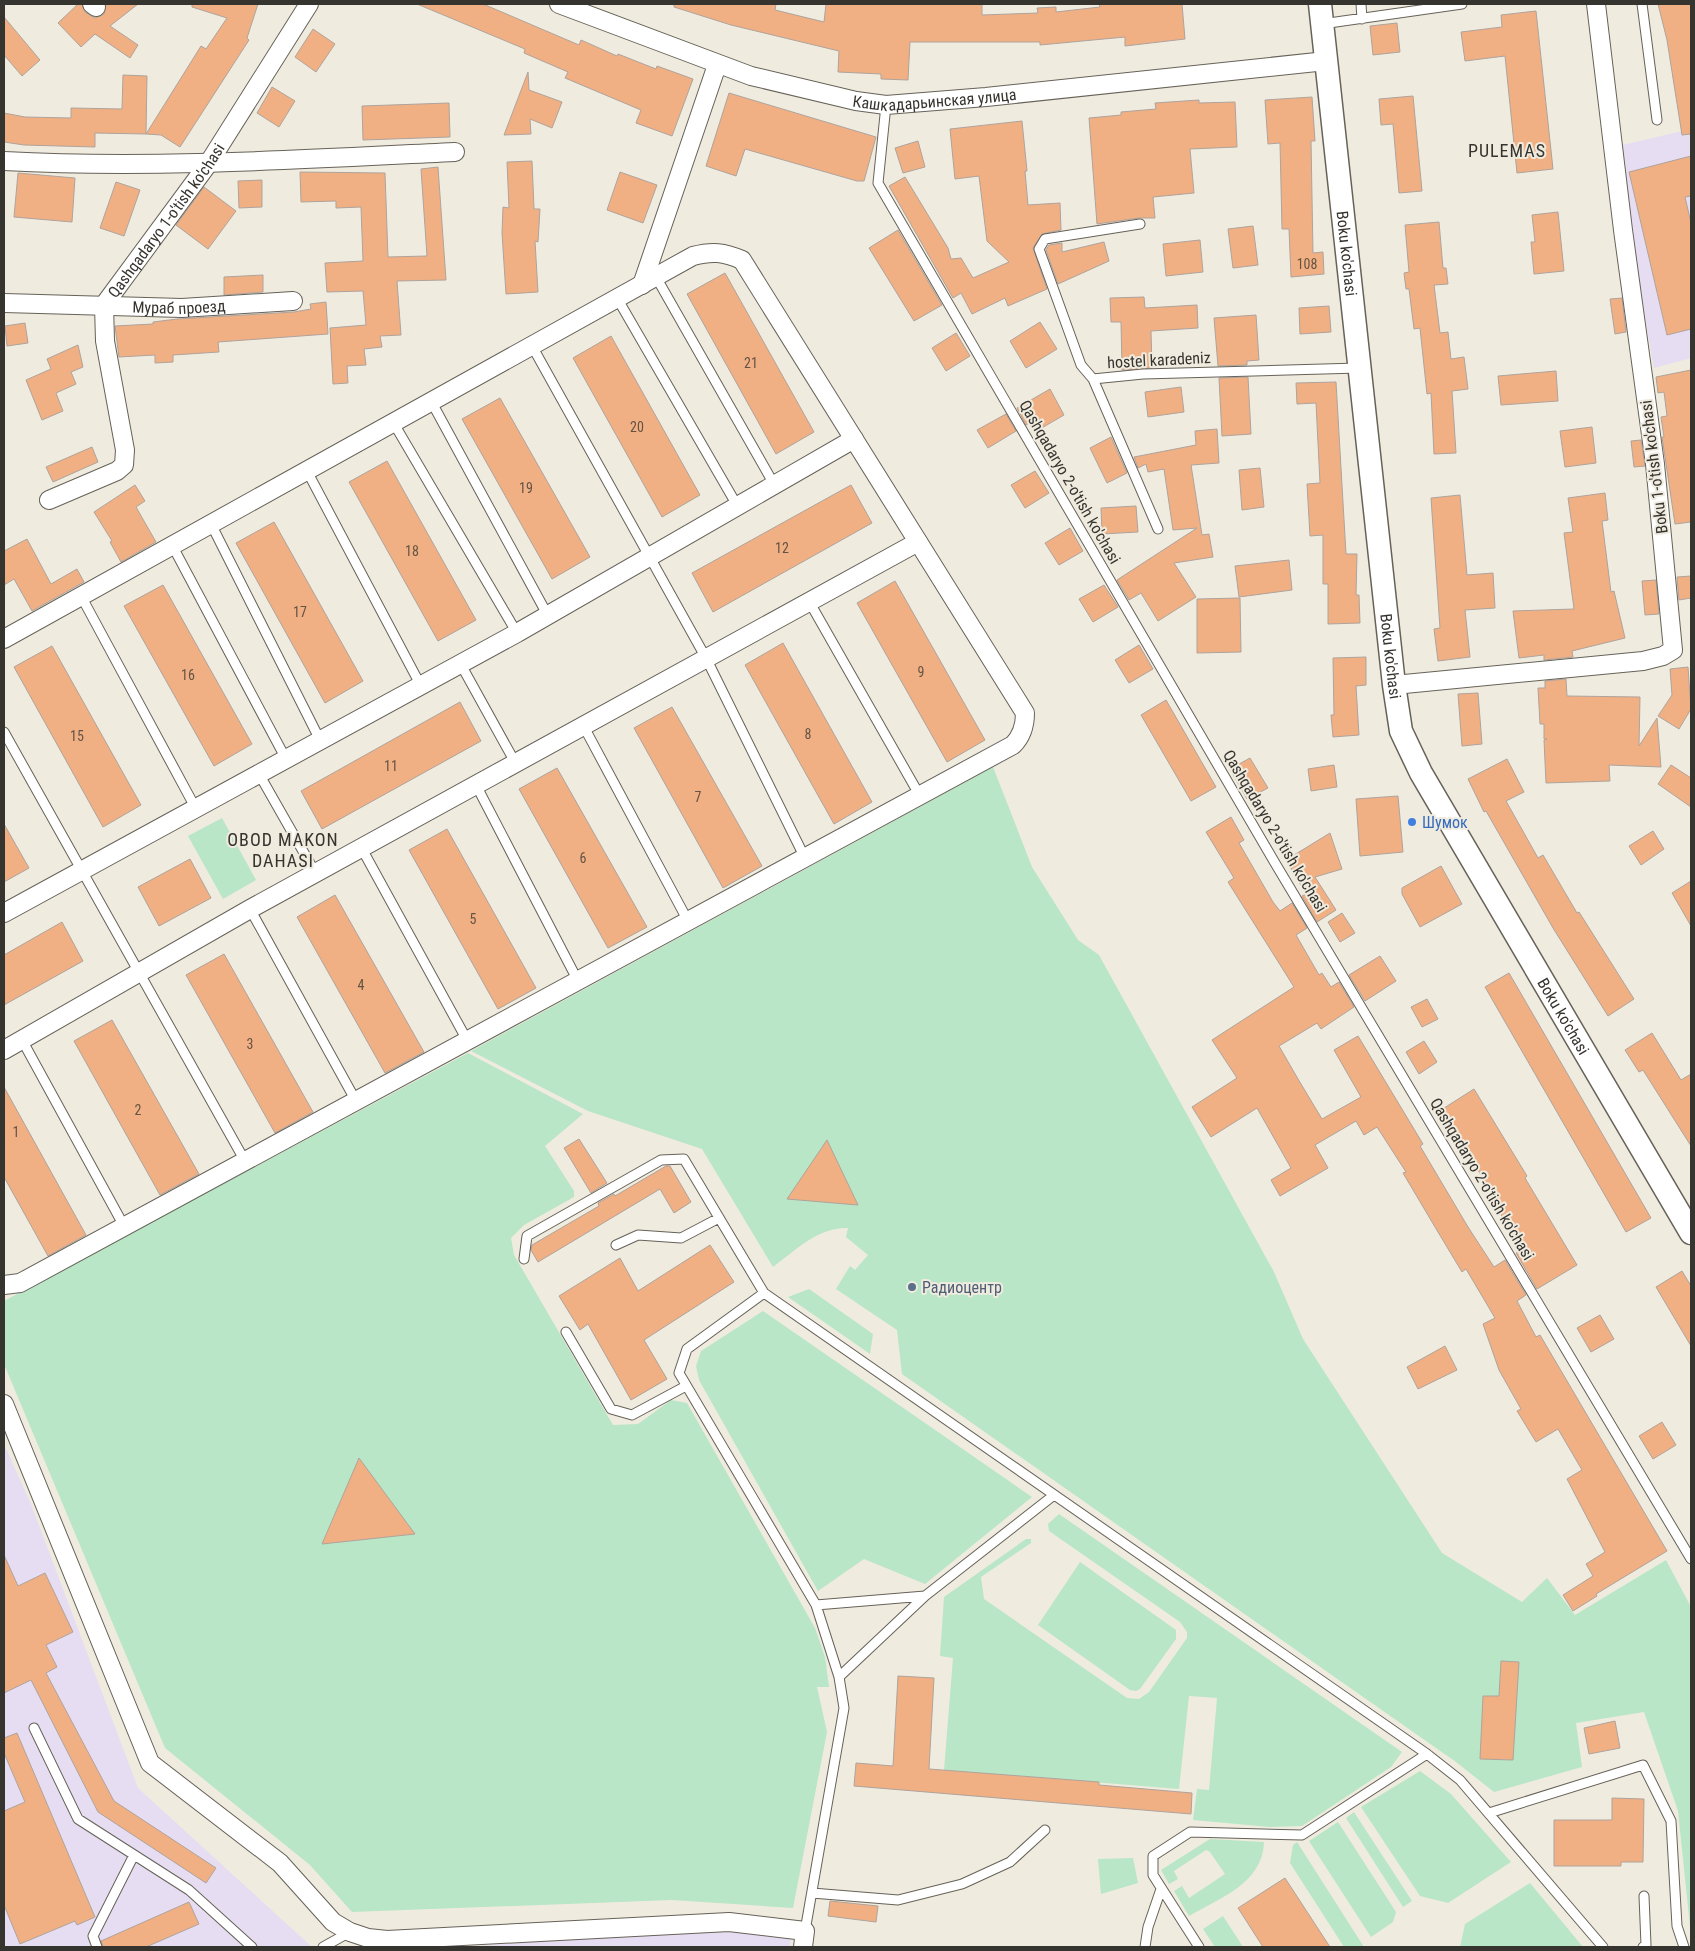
<svg xmlns="http://www.w3.org/2000/svg" width="1695" height="1951" font-family="'Roboto Condensed',sans-serif">
<rect width="100%" height="100%" fill="#f0ebdf"/>
<path fill="#e6ddf2" d="M1691 129V358L1654 368 1614 147Z
M4 1444 31 1504 138 1788 312 1947H4Z
M698 1930 791 1934 790 1947H462Z"/>
<path fill="#b8e6c6" d="M993 767 1032 867 1078 940 1099 955 1274 1272 1303 1339 1442 1553 1522 1602 1547 1578 1575 1615 1666 1560 1691 1607V1936L1678 1811 1644 1712 1576 1723 1582 1767 1494 1792 1456 1762 902 1374 897 1330 836 1289 850 1266 855 1270 868 1255 846 1237 848 1228C818 1227 796 1250 773 1267L702 1149 588 1111 471 1051Z
M222 818 256 880 223 899 188 836Z
M468 1053 583 1114 545 1146 574 1191V1197L524 1225 511 1238 514 1255 613 1425 638 1424 671 1400 687 1403 815 1628 825 1657 829 1687H817L827 1732 793 1908 672 1900 352 1912 310 1865 165 1748 4 1364V1301Z
M809 1289 873 1334 870 1354 788 1297Z
M763 1311 1032 1497 925 1584 864 1559 818 1591 699 1380 696 1366 701 1351Z
M1059 1514 1402 1752 1391 1767 1302 1826 1270 1827 1193 1820 1197 1789 1209 1790 1217 1698 1189 1696 1179 1789 944 1770 953 1658 940 1656 944 1597 1026 1539H1031V1543L981 1577 984 1599 1127 1698 1139 1699 1149 1692 1187 1638V1632L1180 1622 1049 1531 1048 1524Z
M1080 1562 1176 1630V1639L1140 1689 1136 1691 1130 1690 1038 1625Z
M1420 1771 1451 1794 1511 1862 1448 1903 1420 1896 1361 1807Z
M1354 1812 1412 1901 1403 1907 1346 1818Z
M1338 1822 1396 1912 1393 1922 1371 1937 1309 1841Z
M1210 1839 1264 1842C1263 1883 1220 1898 1189 1916L1174 1891 1182 1886 1189 1898 1225 1874 1210 1852 1206 1850 1174 1871 1178 1879 1169 1884 1161 1870Z
M1297 1842 1364 1947H1344L1290 1863 1293 1845Z
M1133 1858 1138 1883 1101 1894 1098 1859Z
M1530 1883 1583 1947H1460L1465 1924Z
M1223 1916 1243 1947H1215L1203 1929Z"/>
<path fill="#f0b083" stroke="#afa39c" d="M78 4H82L85 12 95 18 104 14 106 4H138L110 26 138 45 130 58 95 34 81 47 58 23Z
M192 4H258L247 38 249 40 180 147 161 135 146 134 201 46 206 49 227 18 192 7Z
M417 4H483L579 45 581 40 617 56 618 54 656 69 657 66 693 79 672 136 636 123 641 110 565 78 568 72 524 53 525 49Z
M674 4H776L775 10 824 22 826 4H982V15L1038 13 1037 8 1056 7V12L1100 7 1099 4H1182L1185 39 1125 46V37L1040 45V42H910L908 80 881 79V74L838 72 839 51 731 25 674 7Z
M1658 4H1691V134L1682 135 1667 40Z
M1536 11 1553 169 1517 173 1505 56 1465 61 1461 32 1502 27 1501 15Z
M4 17 40 60 22 76 4 55Z
M1397 23 1400 52 1373 55 1370 26Z
M313 29 335 44 316 72 295 57Z
M528 72 529 90 562 102 552 128 530 119 531 134 504 135Z
M123 75 147 76 146 134 95 133V147L24 145 4 142V113L25 117 71 118V108L122 109Z
M272 87 295 101 279 127 257 113Z
M729 93 876 137 864 181H857L745 149 736 176 706 166Z
M1413 96 1422 191 1399 193 1393 124 1381 125 1379 99Z
M1312 97 1315 141H1311L1313 253 1323 252 1324 274 1291 277 1289 229H1282L1280 143 1268 144 1265 100Z
M1199 100V103L1235 102 1237 147 1190 149 1194 193 1153 197 1155 218H1139L1097 224 1089 118 1121 115V112L1156 109 1155 103Z
M449 103 450 137 363 140 362 106Z
M1022 121 1027 171H1025L1028 205 1060 203 1061 230 1042 234 1033 248 1047 289 1008 306 1005 298 972 314 961 293 953 298 889 186 905 177 948 248 951 259 961 258 973 278 1009 262 987 241 979 176 955 179 950 129Z
M918 141 925 167 903 173 895 148Z
M1691 156V196L1685 197 1691 223V329L1667 335 1629 172Z
M532 161 534 209H540L538 242 535 241 538 292 506 294 502 233 503 207 509 208 507 162Z
M438 167 446 280 397 281 401 335 380 336 382 347 364 349 366 365 347 366 348 383 333 384 330 328 366 325 363 291 327 292 325 263 363 261 361 207 336 208V201L301 202 300 172 385 173 388 257 427 256 421 169Z
M620 172 657 185 643 223 607 210Z
M18 173 75 178 72 222 14 217Z
M262 180V207L239 208 238 181Z
M116 182 140 190 124 236 100 228Z
M204 187 236 211 208 249 176 225Z
M1558 212 1564 271 1534 274 1531 242H1535L1532 215Z
M1439 222 1443 268H1446L1448 284 1434 285 1440 333 1448 332 1451 359 1464 357 1468 389 1452 391 1456 453 1434 454 1431 393 1427 394 1420 328 1414 329 1409 289H1406L1404 273 1409 272 1405 225Z
M1253 226 1258 265 1233 268 1228 229Z
M898 230 942 305 914 321 869 248Z
M1200 240 1203 272 1166 276 1163 244Z
M1104 242 1109 261 1058 284 1046 250 1049 245 1062 243V252Z
M725 273 814 432 776 454 687 294Z
M263 275V292L224 295V277Z
M1144 297 1145 308 1197 305 1198 328 1151 331 1152 368 1122 370 1121 322H1111L1110 298Z
M1622 298 1626 332 1615 334 1610 299Z
M326 302 328 334 218 342 219 352 173 355V362L155 363V355L119 357 115 326 153 324V322L177 319 294 312 311 309 310 304Z
M1329 306 1331 332 1300 334 1299 308Z
M1256 315 1259 360 1247 361V365L1218 366 1214 318Z
M1040 322 1057 349 1026 368 1010 341Z
M25 323 28 343 7 346 5 326Z
M956 333 970 356 946 371 932 348Z
M611 336 700 495 662 517 573 358Z
M78 345 83 367 71 372 76 384 56 393 63 411 42 420 26 380 51 369 47 359Z
M1691 370V522L1675 524 1662 437H1664L1661 417 1667 416 1664 392 1658 393 1656 377Z
M1556 371 1558 401 1501 405 1498 376Z
M1248 377 1251 434 1222 436 1219 378Z
M1336 382 1346 554H1357L1356 595H1359L1360 623 1328 624V584H1323V535L1310 536 1307 484 1320 483 1316 403 1297 404 1296 383Z
M1181 387 1184 412 1148 417 1145 392Z
M1050 389 1064 415 1040 429 1034 420 1026 425 1017 408Z
M500 398 590 557 552 579 462 419Z
M1006 414 1016 431 988 448 977 430Z
M1592 427 1596 463 1565 467 1560 431Z
M1217 429 1219 463 1191 465 1202 535 1209 534 1213 557 1174 563 1196 597 1158 621 1141 593 1129 600 1117 580 1197 528 1173 530 1164 469 1148 472 1146 464 1138 468 1134 457 1196 445 1195 431Z
M1111 437 1127 473 1107 483 1090 448Z
M1641 440 1645 466 1634 467 1631 441Z
M92 447 98 462 53 482 46 467Z
M387 461 476 620 438 641 349 482Z
M1260 468 1264 507 1242 510 1239 470Z
M1035 471 1049 493 1025 508 1011 485Z
M135 485 145 501 136 507 156 542 121 562 110 542 112 541 94 512Z
M851 485 872 523 713 612 692 573Z
M1605 493 1608 520 1602 521 1611 592 1614 591 1625 638 1572 651 1573 657 1544 660V655L1519 658 1513 611 1574 609 1564 533 1573 532 1568 498Z
M1460 495 1467 575 1493 573 1495 608 1465 610 1470 657 1438 661 1434 629 1440 628 1431 498Z
M1136 506 1138 532 1102 534 1101 508Z
M274 522 363 681 325 703 236 543Z
M1070 528 1083 551 1059 565 1045 543Z
M27 539 51 584 77 569 84 582 32 611 14 579 4 585V551Z
M1289 560 1292 590 1239 597 1235 566Z
M1691 576V598L1679 600 1677 577Z
M1656 580 1659 614 1645 615 1642 581Z
M895 581 985 740 947 762 857 603Z
M163 585 252 744 214 766 124 606Z
M1104 585 1118 607 1093 622 1079 599Z
M1240 598 1241 652 1197 653V599Z
M783 643 872 802 834 824 745 665Z
M1139 645 1153 669 1129 683 1115 660Z
M52 646 141 805 103 827 14 667Z
M1366 657V685L1356 686 1359 735 1333 737 1331 715H1334L1333 658Z
M1688 667 1691 709 1679 729 1658 716 1672 695 1670 669Z
M1566 679 1567 696 1640 697 1639 746 1657 718 1661 767 1609 765 1610 781 1546 783 1544 740 1547 739H1544V724H1540L1538 688H1545V681Z
M1478 693 1482 744 1462 746 1458 694Z
M1166 700 1216 787 1191 801 1141 715Z
M460 702 481 741 322 829 301 791Z
M672 707 762 866 723 888 634 728Z
M1250 758 1268 788 1247 799 1230 769Z
M1507 759 1524 792 1506 801 1538 858 1543 855 1577 913 1579 912 1634 999 1608 1016 1553 928 1486 811 1484 812 1468 779Z
M1334 765 1337 787 1311 791 1308 769Z
M1671 765 1691 778V807L1658 784Z
M557 768 647 927 608 948 519 789Z
M1398 796 1403 852 1360 856 1356 799Z
M1231 817 1244 840 1239 843 1273 902 1280 911 1292 903 1307 928 1296 935 1319 975 1322 973 1331 987 1339 982 1354 1007 1321 1029 1317 1023 1279 1046 1298 1079 1322 1119 1361 1097 1334 1050 1358 1036 1423 1144 1420 1146 1468 1227 1494 1267 1505 1260 1526 1295 1517 1301 1536 1337 1540 1335 1667 1551 1596 1594 1597 1596 1573 1611 1563 1595 1593 1576 1586 1564 1605 1552 1567 1479 1582 1470 1558 1429 1536 1442 1517 1411 1521 1409 1499 1370 1483 1324 1495 1318 1466 1269 1462 1272 1435 1227 1403 1173 1406 1172 1377 1127 1364 1135 1356 1121 1315 1145 1328 1168 1280 1196 1271 1180 1291 1168 1257 1108 1211 1137 1192 1107 1237 1078 1212 1040 1294 987 1228 882 1234 878 1206 832Z
M4 824 29 868 4 882Z
M447 829 536 988 498 1009 409 850Z
M1653 831 1664 849 1641 865 1629 846Z
M1330 833 1342 869 1315 877 1336 910 1317 922 1302 896 1306 894 1286 860Z
M190 859 211 898 159 926 138 887Z
M1441 866 1462 904 1420 927 1402 894V888Z
M1691 881V926L1672 893Z
M335 895 424 1052 385 1073 297 917Z
M1342 913 1355 933 1340 942 1328 922Z
M62 922 83 961 4 1005V955Z
M224 954 313 1112 275 1133 186 975Z
M1380 956 1396 981 1365 1001 1349 975Z
M1509 973 1651 1218 1626 1232 1485 987Z
M1427 999 1438 1019 1422 1027 1411 1007Z
M112 1020 199 1174 160 1195 74 1041Z
M1652 1033 1681 1080 1691 1074V1146L1643 1070 1639 1072 1625 1050Z
M1424 1041 1437 1062 1419 1074 1406 1052Z
M4 1087 86 1235 48 1256 4 1177Z
M1474 1089 1527 1176 1525 1178 1577 1265 1537 1289 1516 1253 1522 1250 1497 1208 1500 1206 1441 1110Z
M579 1139 607 1183 591 1193 564 1148Z
M827 1140 858 1205 787 1199Z
M666 1166H670L691 1202 674 1213 660 1189 538 1262 531 1250 532 1245 599 1206 598 1203 614 1194 615 1196Z
M710 1245 734 1282 644 1340 667 1379 631 1400 588 1324 580 1330 559 1296 620 1258 638 1291Z
M1682 1271 1691 1286V1346L1656 1287Z
M1600 1315 1614 1339 1591 1352 1577 1328Z
M1445 1346 1457 1370 1418 1389 1407 1367Z
M1662 1422 1676 1445 1653 1459 1639 1436Z
M359 1458 415 1534 322 1544Z
M4 1555 18 1586 45 1573 73 1632 46 1645 57 1667 46 1673 114 1801 216 1868 206 1883 98 1812 31 1680 4 1693Z
M1501 1661 1519 1662 1513 1760 1480 1759 1483 1696H1499Z
M898 1676 934 1678 929 1769 1099 1782V1785L1192 1793 1191 1814 854 1786 856 1763 893 1766Z
M1615 1721 1620 1748 1589 1754 1584 1728Z
M17 1733 95 1917 77 1925 75 1921 20 1944 4 1905V1811L25 1802 4 1753V1738Z
M1612 1798 1644 1799 1643 1862H1621V1866H1554V1820H1612Z
M1285 1878 1330 1947H1263L1238 1908Z
M830 1901 878 1906 876 1922 828 1916Z
M189 1902 199 1924 146 1947H103L101 1941Z"/>
<g fill="none" stroke-linecap="round" stroke-linejoin="round">
<defs>
<path id="service" d="M1361 4 1362 19
M1642 4 1657 120
M1322 24 1462 4
M886 105 878 183 1275 863 1691 1559
M656 277 775 486
M617 298 738 507
M532 346 706 658 805 858
M1093 379 1081 365 1039 249 1045 239 1140 224
M431 401 547 614
M393 422 517 633
M307 471 421 686
M211 524 320 740
M1158 529 1093 379 1143 374 1359 368
M172 545 286 759
M81 596 195 807
M810 603 920 796
M460 663 516 764
M584 727 688 921
M4 732 245 1161
M259 774 316 874
M476 785 578 981
M362 849 467 1040
M250 909 356 1101
M22 1040 124 1226
M616 1245 638 1235 681 1238 719 1218
M524 1259 527 1236 661 1160 684 1159 764 1293 1427 1754 1460 1780 1603 1947
M764 1293 687 1349 679 1373 816 1605 839 1677 844 1708 805 1931
M566 1332 611 1409 632 1415 686 1386
M816 1605 925 1596 1054 1495
M839 1677 925 1596
M34 1728 78 1819 189 1890 252 1947
M1489 1813 1643 1765 1671 1821 1677 1926 1684 1947
M812 1893 898 1900 962 1884 1010 1862 1045 1830
M97 1947 93 1936 134 1855
M323 1947 350 1932
M1145 1947 1148 1927 1161 1889
M1199 1947 1153 1875V1856L1190 1832 1302 1835 1427 1754
M1643 1947 1646 1945 1644 1896"/>
<g id="minor">
<path d="M92 4 96 7"/>
<path id="s1" d="M559 4 751 76 856 101 886 105 986 97 1326 61"/>
<path d="M4 161C154 169 305 159 455 152"/>
<path d="M642 285 717 65"/>
<path id="s2" d="M4 303 182 308 293 301"/>
<path id="s3" d="M49 500 117 471 124 465 125 450 105 341 104 305 208 164 309 4"/>
<path d="M4 639 693 256C712 251 724 252 742 260L1025 713C1025 725 1022 736 1013 745L20 1283 4 1285"/>
<path d="M1394 685 1643 661 1663 656 1673 650 1655 464 1623 230 1596 4"/>
<path d="M4 913 517 633 854 439"/>
<path d="M4 1050 250 909 918 542"/>
<path d="M4 1404 150 1763 280 1863 333 1922 350 1932 368 1938 387 1940 729 1922 805 1931 803 1947"/>
</g>
<g id="tertiary">
<path id="s4" d="M1320 4 1394 685 1401 731 1421 773 1691 1233"/>
</g>
</defs>
<use href="#service" stroke="#666258" stroke-width="11"/>
<use href="#minor" stroke="#666258" stroke-width="20"/>
<use href="#tertiary" stroke="#666258" stroke-width="25"/>
<use href="#service" stroke="#fff" stroke-width="9"/>
<use href="#minor" stroke="#fff" stroke-width="18"/>
<use href="#tertiary" stroke="#fff" stroke-width="22"/>
</g>
<circle fill="#3f7fe0" stroke="#f0ebdf" stroke-width="2" cx="1412" cy="822" r="5"/>
<circle fill="#5c6f8a" stroke="#f0ebdf" stroke-width="2" cx="912" cy="1287" r="5"/>
<g text-anchor="middle" dominant-baseline="central" stroke-width="4" stroke-linejoin="round" paint-order="stroke">
<g font-size="14" fill="#645344">
<text x="1307" y="264">108</text>
<text x="751" y="363">21</text>
<text x="637" y="427">20</text>
<text x="526" y="488">19</text>
<text x="782" y="548">12</text>
<text x="412" y="551">18</text>
<text x="300" y="612">17</text>
<text x="921" y="672">9</text>
<text x="188" y="675">16</text>
<text x="808" y="734">8</text>
<text x="77" y="736">15</text>
<text x="391" y="766">11</text>
<text x="698" y="797">7</text>
<text x="583" y="858">6</text>
<text x="473" y="919">5</text>
<text x="361" y="985">4</text>
<text x="250" y="1044">3</text>
<text x="138" y="1110">2</text>
<text x="16" y="1132">1</text>
</g>
<g font-size="16" fill="#36342f" stroke="#f0ebdf">
<text stroke="none"><textPath href="#s1" startOffset="392">Кашкадарьинская улица</textPath></text>
<text stroke="none"><textPath href="#s3" startOffset="350">Qashqadaryo 1-o'tish ko'chasi</textPath></text>
<text stroke="none"><textPath href="#s4" startOffset="251">Boku ko'chasi</textPath></text>
<text stroke="none"><textPath href="#s2" startOffset="175">Мураб проезд</textPath></text>
<text transform="translate(1159 360) rotate(-3)">hostel karadeniz</text>
<text transform="translate(1654 467) rotate(-97)">Boku 1-o'tish ko'chasi</text>
<text transform="translate(1070 482) rotate(60)">Qashqadaryo 2-o'tish ko'chasi</text>
<text stroke="none"><textPath href="#s4" startOffset="656">Boku ko'chasi</textPath></text>
<text transform="translate(1275 831) rotate(59)">Qashqadaryo 2-o'tish ko'chasi</text>
<text stroke="none"><textPath href="#s4" startOffset="1060">Boku ko'chasi</textPath></text>
<text transform="translate(1482 1179) rotate(59)">Qashqadaryo 2-o'tish ko'chasi</text>
</g>
<g font-size="16" fill="#366cbe" stroke="#f0ebdf" text-anchor="start">
<text x="1422" y="822">Шумок</text>
</g>
<g font-size="16" fill="#4e5e75" stroke="#f0ebdf" text-anchor="start">
<text x="922" y="1287">Радиоцентр</text>
</g>
<g font-size="18" letter-spacing="1" fill="#36342f" stroke="#f0ebdf">
<text x="1507" y="150">PULEMAS</text>
<text x="283" y="839">OBOD MAKON<tspan x="283" dy="21">DAHASI</tspan></text>
</g>
</g>
<rect width="1695" height="1951" fill="none" stroke="#36342f" stroke-width="10"/>
</svg>
